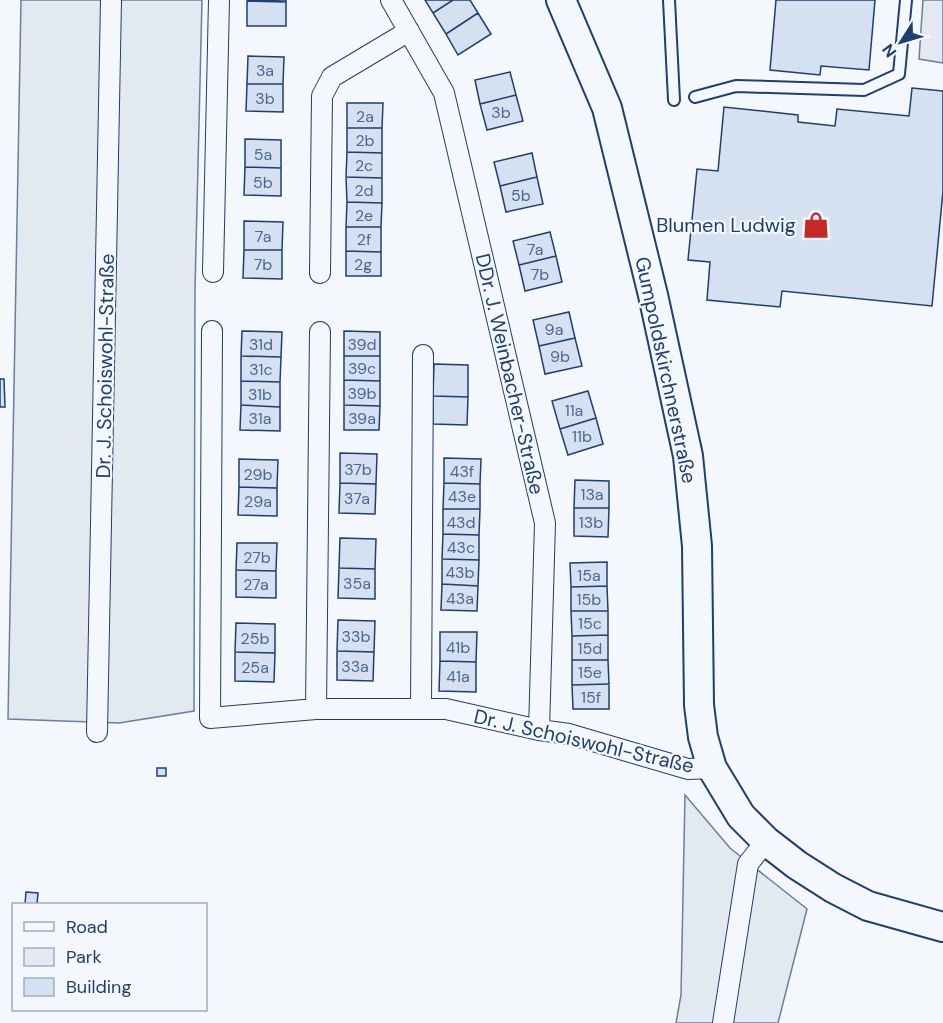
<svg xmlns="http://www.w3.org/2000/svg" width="943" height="1023" font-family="'DM Sans',sans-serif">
<rect width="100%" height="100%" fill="#f4f7fb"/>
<path fill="#e3e9f0" stroke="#687fa3" stroke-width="1.5" d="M21 0H202L195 289 194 711 119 723 8 719Z
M923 0H943V63L919 59Z
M685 795 730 848 807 909 778 1023H676L681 995Z"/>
<path fill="#d5e0f0" stroke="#1d3f73" stroke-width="1.5" d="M247 0H286V2Z
M425 0H453L433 13Z
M453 0H470L478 13 446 34 433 13Z
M776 0H875L869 70 821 66 820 75 770 70Z
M247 1 286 2V26H247Z
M478 13 491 34 458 55 446 34Z
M248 56 284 57 283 84H247Z
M510 72 516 95 480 104 475 80Z
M247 84H283V112L246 111Z
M912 88 943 91V191L932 306 782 291 780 307 707 300 710 262 688 260 697 169 718 171 724 107 798 115V122L835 126 837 109 909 116Z
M516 95 523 121 487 130 480 104Z
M347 103H383L382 128H347Z
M347 128H382V153L347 152Z
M245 139 281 140V168L245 167Z
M347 152 382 153V178L346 177Z
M532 153 537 177 500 186 494 162Z
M245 167 281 168V196L244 195Z
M346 177 382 178V203L347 202Z
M537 177 543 204 506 212 500 186Z
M347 202 382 203 381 227H346Z
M244 221 283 222 282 250H244Z
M346 227H381V252L346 251Z
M550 232 556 256 519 265 513 241Z
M244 250H282V279L243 278Z
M346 251 381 252V276H346Z
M556 256 562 282 525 291 519 265Z
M569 312 575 338 539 346 533 320Z
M242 331 282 332 281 357 241 356Z
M344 331 380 332V356H344Z
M575 338 582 366 545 374 539 346Z
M241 356 281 357 280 382 241 381Z
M344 356H380V381L344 380Z
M434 364 468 365V397L433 396Z
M0 379H4L5 407H0Z
M344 380 380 381V406L344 405Z
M241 381 280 382V407L241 405Z
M588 391 596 418 560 429 552 401Z
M433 396 468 397 467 425 433 424Z
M241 405 280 407V431L240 430Z
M344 405 380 406 379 430H344Z
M596 418 603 444 568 455 560 429Z
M340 453 377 454 376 484 340 483Z
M444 458 481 459 480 484 444 483Z
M239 459 278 460 277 488 239 487Z
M575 480 609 481V508H574Z
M340 483 376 484 375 514 339 513Z
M444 483 480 484V509H443Z
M239 487 277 488V516L238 515Z
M574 508H609L608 537 574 536Z
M443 509H480L479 535 443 534Z
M443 534 479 535V560L442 559Z
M340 538 376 539 375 569 339 568Z
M237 543H277L276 571 236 570Z
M442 559 479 560 478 586 442 584Z
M607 562V586L571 587 570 563Z
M339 568 375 569V599L338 598Z
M236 570 276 571V598L236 597Z
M442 584 478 586 477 611 441 610Z
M607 586 608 611H571V587Z
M571 611H608V635L572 636Z
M338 620 375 621 374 652 337 651Z
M236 623 275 624V653L235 652Z
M440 632H477L476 662 440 661Z
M608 635V660H572V636Z
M337 651 374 652 373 681 337 680Z
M235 652 275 653 274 682 235 681Z
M572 660H608L609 684 572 685Z
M440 661 476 662V692L439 691Z
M609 684V709H573L572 685Z
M157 768H166V776H157Z
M26 892 38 893 37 904H25Z"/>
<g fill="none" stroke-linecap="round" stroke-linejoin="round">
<defs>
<path id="lane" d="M669 0 674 100
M695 97 736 86 864 90 899 74 906 0"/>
<path id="street" d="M391 0 444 93 545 523 539 730
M213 272 219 0
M320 273 322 96 332 77 409 31
M212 331 210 718 316 709H446L539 730 569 734 688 769 712 768
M316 709 320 332
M421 709 423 355
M97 732 111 0
M723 1023 748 864 766 841"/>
<path id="secondary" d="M561 0 607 108 653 295 688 456 697 546 699 705 703 737 712 768 741 816 766 841 797 865 833 888 868 906 943 927"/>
</defs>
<use href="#lane" stroke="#1d3f73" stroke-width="14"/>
<use href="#street" stroke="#1d3f73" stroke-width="22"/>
<use href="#secondary" stroke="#1d3f73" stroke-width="32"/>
<use href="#lane" stroke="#f4f7fb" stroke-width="10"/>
<use href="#street" stroke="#f4f7fb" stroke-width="20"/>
<use href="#secondary" stroke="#f4f7fb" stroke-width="28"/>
</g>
<defs>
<symbol id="shop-bare" viewBox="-9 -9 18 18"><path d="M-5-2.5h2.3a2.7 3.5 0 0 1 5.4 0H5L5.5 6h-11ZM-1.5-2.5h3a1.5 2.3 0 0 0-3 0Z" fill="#c62828" stroke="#f4f7fb" stroke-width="2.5" paint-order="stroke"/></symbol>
</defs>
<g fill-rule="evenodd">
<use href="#shop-bare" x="797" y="206" width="38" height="38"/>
</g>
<g text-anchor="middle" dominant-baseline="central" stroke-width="4.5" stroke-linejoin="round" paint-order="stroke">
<g font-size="16" fill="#4b6792">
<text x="265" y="70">3a</text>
<text x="265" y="98">3b</text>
<text x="501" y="112">3b</text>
<text x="365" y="116">2a</text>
<text x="365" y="140">2b</text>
<text x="263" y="154">5a</text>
<text x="364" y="165">2c</text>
<text x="263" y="182">5b</text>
<text x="364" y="190">2d</text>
<text x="521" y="195">5b</text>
<text x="364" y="215">2e</text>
<text x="263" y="236">7a</text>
<text x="364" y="239">2f</text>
<text x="535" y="249">7a</text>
<text x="263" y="264">7b</text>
<text x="363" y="264">2g</text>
<text x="540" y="274">7b</text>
<text x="554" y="329">9a</text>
<text x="261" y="344">31d</text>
<text x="362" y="344">39d</text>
<text x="560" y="356">9b</text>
<text x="362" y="368">39c</text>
<text x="261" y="369">31c</text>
<text x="362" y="393">39b</text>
<text x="260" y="394">31b</text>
<text x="574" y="410">11a</text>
<text x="260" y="418">31a</text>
<text x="362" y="418">39a</text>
<text x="582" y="436">11b</text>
<text x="358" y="469">37b</text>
<text x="462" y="471">43f</text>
<text x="258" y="474">29b</text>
<text x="592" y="494">13a</text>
<text x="462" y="496">43e</text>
<text x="357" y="498">37a</text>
<text x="258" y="501">29a</text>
<text x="461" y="522">43d</text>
<text x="591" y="522">13b</text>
<text x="461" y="547">43c</text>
<text x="257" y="557">27b</text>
<text x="460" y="572">43b</text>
<text x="589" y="575">15a</text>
<text x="357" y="583">35a</text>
<text x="256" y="584">27a</text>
<text x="460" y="598">43a</text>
<text x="589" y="599">15b</text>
<text x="590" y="623">15c</text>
<text x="356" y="636">33b</text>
<text x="255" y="638">25b</text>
<text x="458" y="647">41b</text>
<text x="590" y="648">15d</text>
<text x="355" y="666">33a</text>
<text x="255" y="667">25a</text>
<text x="590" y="672">15e</text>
<text x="458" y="676">41a</text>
<text x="591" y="697">15f</text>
</g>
<g font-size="20" fill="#1d3f73" stroke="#f4f7fb" text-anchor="end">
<text x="796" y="225">Blumen Ludwig</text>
</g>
<g font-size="20" fill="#1d3f73" stroke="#f4f7fb">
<text transform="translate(105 366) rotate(-89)">Dr. J. Schoiswohl-Straße</text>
<text transform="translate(666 370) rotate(78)">Gumpoldskirchnerstraße</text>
<text transform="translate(510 374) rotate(77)">DDr. J. Weinbacher-Straße</text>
<text transform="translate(584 741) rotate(13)">Dr. J. Schoiswohl-Straße</text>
</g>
</g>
<rect x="12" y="903" width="195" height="108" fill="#f4f7fb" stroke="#9eadc5" stroke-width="1.5"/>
<rect x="24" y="922" width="30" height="9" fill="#f4f7fb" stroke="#9eadc5" stroke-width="1.5"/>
<text x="66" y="933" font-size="18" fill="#1d3f73">Road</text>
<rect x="24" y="948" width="30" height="18" fill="#e3e9f0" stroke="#9eadc5" stroke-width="1.5"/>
<text x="66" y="963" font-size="18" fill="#1d3f73">Park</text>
<rect x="24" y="978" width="30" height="18" fill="#d5e0f0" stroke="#9eadc5" stroke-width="1.5"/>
<text x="66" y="993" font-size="18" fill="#1d3f73">Building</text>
<g transform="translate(901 42) rotate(233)" stroke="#f4f7fb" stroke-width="4.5" paint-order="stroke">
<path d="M0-4.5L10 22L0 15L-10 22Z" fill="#1d3f73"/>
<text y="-9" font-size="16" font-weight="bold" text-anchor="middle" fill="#1d3f73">N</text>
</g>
</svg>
